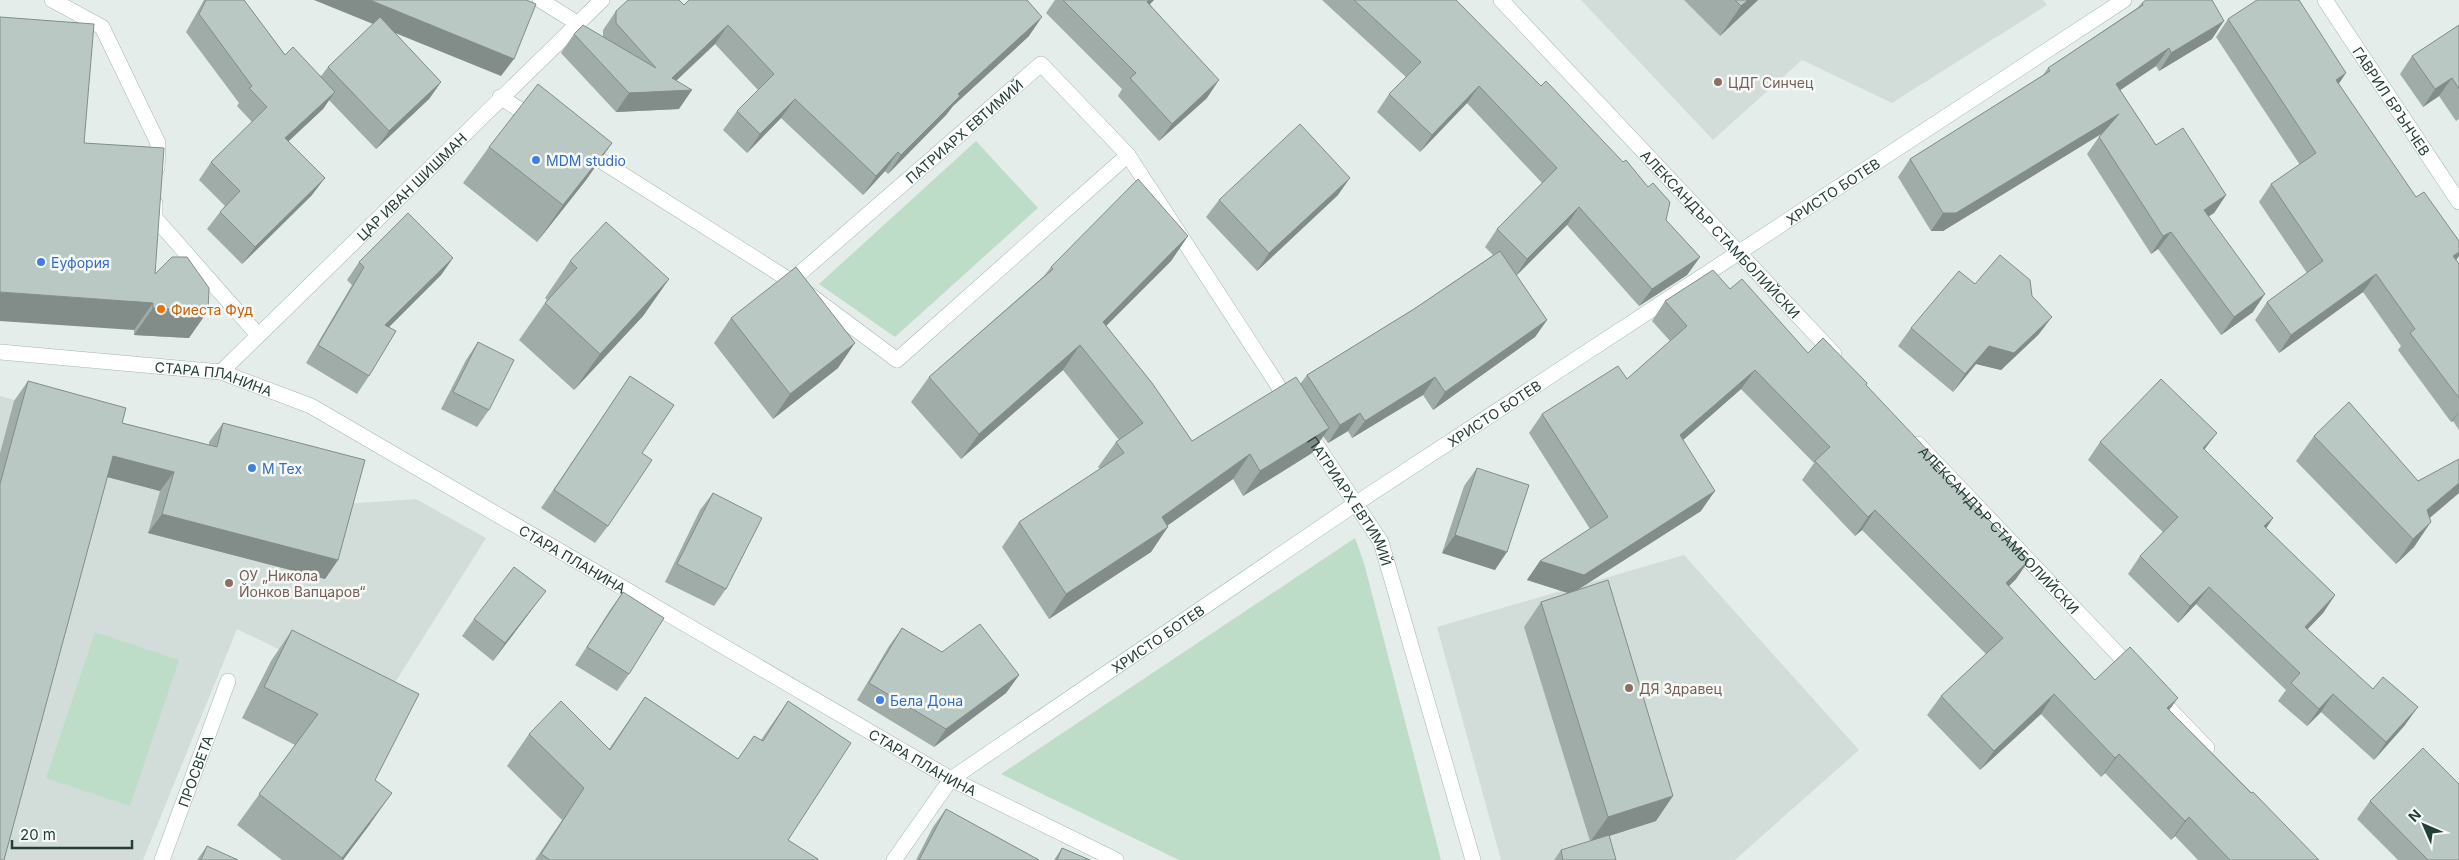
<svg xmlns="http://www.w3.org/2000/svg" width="2459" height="860" font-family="Inter,sans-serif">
<rect width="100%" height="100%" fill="#e4edea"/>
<path fill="#d2ddd9" d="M1581 0H2043L2047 5 1892 103 1802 60 1713 140Z
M0 396 113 427 345 504 416 499 486 538 384 700 237 629 143 860H0Z
M1684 555 1859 750 1735 860H1501L1437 627Z"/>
<path fill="#beddc8" d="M976 141 1038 208 895 337 819 284Z
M1355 538 1364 563 1441 860H1179L1001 774Z
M95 632 179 660 130 806 46 778Z"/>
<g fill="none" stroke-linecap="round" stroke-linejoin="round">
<defs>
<path id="lane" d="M52 0 102 27 158 143 157 168
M155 203V218L258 335"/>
<g id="street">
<path d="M540 0 577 23"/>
<path id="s1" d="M1501 0 1834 354"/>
<path id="s2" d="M2325 0 2459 202"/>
<path d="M500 97 535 119"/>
<path d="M584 150 791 281 897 360 1128 155"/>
<path id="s3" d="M791 281 1041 64 1128 155 1290 404"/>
<path id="s4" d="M0 352 221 372 311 406 951 779 1116 860"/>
<path id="s5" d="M221 372 602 0"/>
<path id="s6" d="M1306 429 1381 542 1473 860"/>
<path id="s7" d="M1918 444 2133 670"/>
<path d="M2155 694 2207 748"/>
<path id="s8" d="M162 860 228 681"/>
</g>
<g id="secondary">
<path id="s9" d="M894 860 951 779 1355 504 2124 0"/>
</g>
</defs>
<use href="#lane" stroke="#a7b5b1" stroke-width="16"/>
<use href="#street" stroke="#a7b5b1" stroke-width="16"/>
<use href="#secondary" stroke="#a3b8b2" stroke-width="16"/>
<use href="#lane" stroke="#fff" stroke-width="15"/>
<use href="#street" stroke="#fff" stroke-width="15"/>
<use href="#secondary" stroke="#fff" stroke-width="15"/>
</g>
<path fill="#9faca8" d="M204 0H244L285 55 321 76 328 67 373 24 501 76 395 33 441 82 429 99 376 149 329 100 323 109 288 141 312 195 242 264 207 229 220 212 225 206 199 180 211 162 252 122 237 106 239 103 186 32Z
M1055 0H1154L1150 4 1207 98 1159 141 1118 96 1122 89 1046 13Z
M1322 0H1456L1666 220 1700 257 1687 275 1639 306 1567 225 1516 275 1547 320 1535 337 1433 410 1423 395 1352 438 1348 431 1328 443 1323 436 1312 453 1243 496 1233 479 1167 526 1151 552 1049 619 1002 547 1019 522 1100 469 1098 467 1116 442 1119 440 1063 370 961 459 911 402 929 377 1044 276 1051 267 1188 236 1171 261 1106 326 1192 441 1300 384 1307 375 1414 309 1493 255 1485 247 1497 229 1542 183 1467 103 1420 152 1377 112 1389 94 1406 77Z
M1684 0H1758L1720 36Z
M2142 3 2212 39 2159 71 2156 66 2120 90 2156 145 2226 195 2214 213 2208 216 2253 312 2221 335 2158 249 2151 254 2087 154 2101 134 1943 231H1931L1898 177 1910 159 2043 75 2048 68 2137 8Z
M684 5 1029 36 953 106 946 115 888 174 885 171 863 195 781 118 747 153 723 130 737 111 758 90 715 44 676 81 679 109 616 112 561 53 574 34 603 37V30L616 11Z
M2228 19 2339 84 2459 264V430L2453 421 2451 422 2398 350 2401 346 2363 292 2279 353 2255 320 2267 302 2307 273 2259 202 2271 184 2300 165 2216 37Z
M2459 25V119L2456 121 2439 96 2423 107 2400 74 2412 56Z
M84 143 189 338 134 335V330Z
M612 143 586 180 537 242 463 183 489 147Z
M1338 195 1257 271 1206 217 1219 200Z
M453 258 441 275 389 327 369 376 357 394 306 363 352 285 347 280 359 262Z
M570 261 669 279 643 316 574 390 519 340 547 300 545 298Z
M1975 284 2032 296 2039 334 2001 370 1976 364 1953 392 1898 346 1911 328Z
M1730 289 1808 353 1866 385 1930 461 2029 560 2016 579 2009 586 2095 680 2169 710 2319 860H2198L2175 836 2171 840 2105 773 2101 777 2041 714 1980 770 1927 715 1941 696 1986 654 1862 530 1855 536 1802 480 1814 463 1741 389 1683 440 1701 511 1576 591 1656 821 1609 836 1616 860H1554L1561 850 1590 841 1524 627 1541 602 1568 593 1527 580 1540 561 1590 529 1529 433 1542 414 1627 379 1670 341 1652 321 1665 301Z
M731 318 838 368 773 419 714 343Z
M478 342 489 410 477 427 441 409 466 360Z
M630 376 642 453 608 526 595 543 541 508Z
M28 381 122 423 209 445V442L223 423 338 560 325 579 148 533 160 491 107 477 0 860V453L14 401Z
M2314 436 2418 481 2459 459V493L2430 518 2414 547 2396 564 2296 461Z
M2100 442 2205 450 2273 518 2266 528 2335 595 2323 613 2307 630 2405 725 2374 760 2321 712 2307 726 2278 701 2286 690 2196 604 2178 623 2128 574 2140 556 2163 532 2088 460Z
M1477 468 1495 570 1442 553 1464 486Z
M713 493 726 589 714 606 665 582 700 510Z
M623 592 629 674 617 691 575 665 610 610Z
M533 608 493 661 462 636 474 619Z
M902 628 942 652 1019 675 1006 693 934 747 857 700 889 646Z
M292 630 375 780 370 824 343 860H282L237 825 295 745 242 718 271 661Z
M645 697 738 759 754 736 761 740 788 701V840L818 860H535L562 820 507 766 529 734 609 749Z
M2370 801 2459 860H2398L2357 819Z
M946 809 1039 860H916L933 827Z
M207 846 238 860H197Z
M1062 848 1090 860H1054Z"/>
<path fill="#828c88" d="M314 0H370L514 59 501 76Z
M1149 0H1154L1135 19Z
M1748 0H1758L1720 36 1741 6Z
M1042 17 1029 36 953 106 946 115 888 174 901 155 958 94Z
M2224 21 2212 39 2159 71 2171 53Z
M728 25 715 44 665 91 692 90 679 109 616 112 629 93 672 78Z
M2169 48 2156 66 2104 101 2116 84Z
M2346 73 2334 91 2336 80Z
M2452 78 2439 96 2423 107 2435 89Z
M1219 80 1207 98 1159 141 1172 124Z
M441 82 429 99 376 149 389 131Z
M1479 86 1467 103 1420 152 1432 135Z
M335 92 323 109 273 156 285 138Z
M795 99 781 118 747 153 760 134Z
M2119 114 2106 131 1943 231H1931L1943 213Z
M612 143 586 180 537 242 563 205Z
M898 152 885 171 863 195 876 176Z
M325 178 312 195 242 264 255 247Z
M1350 178 1338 195 1257 271 1269 253Z
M2226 195 2214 213 2191 228 2204 210Z
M1579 207 1567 225 1515 277 1527 259Z
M2171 232 2158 249 2151 254 2163 236Z
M1188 236 1171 261 1085 347 1103 322Z
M2459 252V256L2452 266 2453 256Z
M1700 257 1687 275 1639 306 1652 289Z
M453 258 441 275 373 343 385 325Z
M2376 274 2363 292 2279 353 2291 335Z
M669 279 643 316 574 390 600 354Z
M0 292 153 303 134 330 0 321Z
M2265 294 2253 312 2221 335 2234 317Z
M153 308 208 311 189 338 134 335Z
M2052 317 2039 334 2001 370 1976 364 1953 392 1965 374 1989 346Z
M1547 320 1535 337 1433 410 1445 392Z
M855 343 838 368 773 419 790 394Z
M1080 345 1063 370 961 459 979 434Z
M1755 370 1741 389 1666 455 1680 435Z
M1435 377 1423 395 1352 438 1365 421Z
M2459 411 2453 421 2451 422Z
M1360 413 1348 431 1328 443 1340 425Z
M1329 428 1312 453 1243 496 1260 471Z
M2217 433 2204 450 2203 448Z
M1250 454 1233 479 1144 542 1162 517Z
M113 456 174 472 160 491 100 475Z
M2459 483V493L2410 534 2427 510Z
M1715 491 1701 511 1571 594 1527 580 1540 561Z
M1875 510 1862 530 1855 536 1868 517Z
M162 514 338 560 325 579 148 533Z
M2273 518 2261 536 2264 526Z
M2431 522 2414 547 2396 564 2413 539Z
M1168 527 1151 552 1049 619 1066 594Z
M1455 535 1507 552 1495 570 1442 553Z
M2029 560 2016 579 1993 602 2006 583Z
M2209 587 2196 604 2178 623 2190 606Z
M546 591 533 608 493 661 505 643Z
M2335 595 2323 613 2292 645 2305 627Z
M1019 675 1006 693 934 747 946 729Z
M2054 694 2041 714 1980 770 1994 751Z
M2333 694 2321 712 2307 726 2319 709Z
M2178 698 2164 717 2167 708Z
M2418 707 2405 725 2374 760 2386 742Z
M2119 754 2105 773 2101 777 2115 758Z
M392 793 370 824 343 860H341Z
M1673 796 1656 821 1590 842 1608 817Z
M2189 817 2175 836 2171 840 2185 821Z"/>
<path fill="#b9c8c3" stroke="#828c88" d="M206 0H244L285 55 293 47 335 92 285 138 325 178 255 247 220 212 240 191 211 162 267 107 249 88 252 86 199 14Z
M370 0H526L536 4 514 59Z
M628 0H679L684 5 689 0H1027L1042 17 958 94 960 96 901 155 898 152 876 176 795 99 760 134 737 111 774 74 728 25 672 78 692 90 629 93 574 34 583 25 656 68 616 23V11Z
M1063 0H1149L1147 2 1219 80 1172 124 1130 78 1136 73Z
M1354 0H1456L1541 86 1546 81 1623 162 1626 160 1648 187 1653 183 1670 202 1666 220 1700 257 1652 289 1579 207 1527 259 1497 229 1557 168 1479 86 1432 135 1389 94 1421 62Z
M1735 0H1748L1741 6Z
M2146 0H2212L2224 21 2171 53 2169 48 2116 84 2156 145 2183 128 2226 195 2204 210 2265 294 2234 317 2171 232 2163 236 2099 137 2119 114 1956 213H1943L1910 159 2050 71 2048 68 2143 5 2142 3Z
M2257 0H2299L2346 73 2336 80 2416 197 2424 192 2459 241V252L2453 256 2459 264V398L2410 333 2415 329 2376 274 2291 335 2267 302 2323 261 2271 184 2316 153 2228 19Z
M0 17 94 24 84 143 164 148 155 274 172 257H187L209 288 208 311 153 308V303L0 292Z
M380 17 441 82 389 131 328 67Z
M2459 25V89L2452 78 2435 89 2412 56Z
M538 84 612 143 563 205 489 147Z
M1300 124 1350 178 1269 253 1219 200Z
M1138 179 1188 236 1103 322 1152 383 1192 441 1296 377 1329 428 1260 471 1250 454 1162 517 1168 527 1066 594 1019 522 1124 453 1116 442 1143 423 1080 345 979 434 929 377 1053 269 1051 267Z
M408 213 453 258 385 325 396 331 369 376 318 345 364 267 359 262Z
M606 222 669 279 600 354 545 303 577 268 570 261Z
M1500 251 1547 320 1445 392 1435 377 1365 421 1360 413 1340 425 1307 375 1414 309Z
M2000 255 2030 280 2032 296 2052 317 2014 353 1989 346 1965 374 1911 328 1959 271 1975 284Z
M796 267 855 343 790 394 731 318Z
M1713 270 1730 289 1742 279 1808 353 1823 338 1867 383 1866 385 1933 456 1929 460 2029 560 2006 583 2095 680 2130 647 2178 698 2167 708 2251 793 2253 792 2319 860H2230L2189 817 2185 821 2119 754 2115 758 2054 694 1994 751 1941 696 2003 638 1875 510 1868 517 1815 461 1830 447 1755 370 1680 435 1715 491 1584 575 1540 561 1608 517 1542 414 1618 366 1627 379 1687 326 1665 301Z
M478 342 514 360 489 410 453 392Z
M630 376 674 405 642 453 652 460 608 526 554 490Z
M2161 379 2217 433 2203 448 2273 518 2264 526 2335 595 2305 627 2373 689 2383 677 2418 707 2386 742 2333 694 2319 709 2291 683 2300 673 2209 587 2190 606 2140 556 2178 517 2100 442Z
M28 381 126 408 122 423 217 447 223 423 365 460 338 560 162 514 174 472 113 456 4 860H0V484Z
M2349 402 2418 481 2459 459V483L2427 510 2431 522 2413 539 2314 436Z
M1477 468 1529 485 1507 552 1455 535Z
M713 493 762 518 726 589 677 564Z
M514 567 546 591 505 643 474 619Z
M1608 580 1673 796 1608 817 1541 602Z
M623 592 664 618 629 674 587 647Z
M980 624 1019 675 946 729 869 683 902 628 942 652Z
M292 630 419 694 375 780 392 793 342 858 259 794 318 714 264 687Z
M645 697 738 759 754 736 763 741 788 701 851 743 788 840 818 859V860H550L541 854 584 788 529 734 561 701 610 750Z
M2423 748 2459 784V860H2428L2370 801Z
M946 809 1039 860H919Z
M1609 835 1616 860H1563L1561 850Z
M207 846 238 860H201Z
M1062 848 1090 860H1057Z"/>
<g fill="#8d6e63" stroke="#f5f9f7" stroke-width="2">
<circle cx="1718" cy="82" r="5"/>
<circle cx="229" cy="583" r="5"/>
<circle cx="1629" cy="688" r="5"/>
</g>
<g fill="#3f7fe0" stroke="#f5f9f7" stroke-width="2">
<circle cx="536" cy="160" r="5"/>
<circle cx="41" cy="262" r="5"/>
<circle cx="252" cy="468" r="5"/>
<circle cx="880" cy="700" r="5"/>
</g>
<circle fill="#e8710a" stroke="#f5f9f7" stroke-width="2" cx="161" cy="309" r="5"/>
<g text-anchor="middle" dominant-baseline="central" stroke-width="5" stroke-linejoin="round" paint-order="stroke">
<g font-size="14" fill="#785e54" stroke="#f5f9f7" text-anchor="start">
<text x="1728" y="82">ЦДГ Синчец</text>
<text x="239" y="575">ОУ „Никола<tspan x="239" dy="16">Йонков Вапцаров“</tspan></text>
<text x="1639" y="688">ДЯ Здравец</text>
</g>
<g font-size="14" fill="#243e39" stroke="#f5f9f7">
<text stroke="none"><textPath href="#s2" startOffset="121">ГАВРИЛ БРЪНЧЕВ</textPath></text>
<text stroke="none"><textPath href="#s3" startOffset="229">ПАТРИАРХ ЕВТИМИЙ</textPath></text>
<text stroke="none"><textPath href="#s5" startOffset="266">ЦАР ИВАН ШИШМАН</textPath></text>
<text stroke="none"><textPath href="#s9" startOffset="1159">ХРИСТО БОТЕВ</textPath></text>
<text stroke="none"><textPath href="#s1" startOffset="321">АЛЕКСАНДЪР СТАМБОЛИЙСКИ</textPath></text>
<text stroke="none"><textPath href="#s4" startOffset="216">СТАРА ПЛАНИНА</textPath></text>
<text stroke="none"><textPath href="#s9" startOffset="754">ХРИСТО БОТЕВ</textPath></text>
<text stroke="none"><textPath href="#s6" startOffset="85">ПАТРИАРХ ЕВТИМИЙ</textPath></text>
<text stroke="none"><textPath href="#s7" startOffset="118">АЛЕКСАНДЪР СТАМБОЛИЙСКИ</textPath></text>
<text stroke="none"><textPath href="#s4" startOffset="621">СТАРА ПЛАНИНА</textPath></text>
<text stroke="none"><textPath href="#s9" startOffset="349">ХРИСТО БОТЕВ</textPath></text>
<text stroke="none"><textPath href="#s4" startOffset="1026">СТАРА ПЛАНИНА</textPath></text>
<text stroke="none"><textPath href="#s8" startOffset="95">ПРОСВЕТА</textPath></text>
</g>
<g font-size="14" fill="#366cbe" stroke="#f5f9f7" text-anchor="start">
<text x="546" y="160">MDM studio</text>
<text x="51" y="262">Еуфория</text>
<text x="262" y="468">М Тех</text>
<text x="890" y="700">Бела Дона</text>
</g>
<g font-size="14" fill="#c56008" stroke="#f5f9f7" text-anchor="start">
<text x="171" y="309">Фиеста Фуд</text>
</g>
</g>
<g transform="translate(2424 825) rotate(315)" stroke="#f5f9f7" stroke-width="4" paint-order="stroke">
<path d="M0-4L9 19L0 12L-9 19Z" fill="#243e39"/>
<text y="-8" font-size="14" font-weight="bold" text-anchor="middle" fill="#243e39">N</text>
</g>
<path d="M12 840v8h120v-8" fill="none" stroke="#243e39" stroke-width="2.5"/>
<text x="20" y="840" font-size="15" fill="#243e39" stroke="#f5f9f7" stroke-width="4" paint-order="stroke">20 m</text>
</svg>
